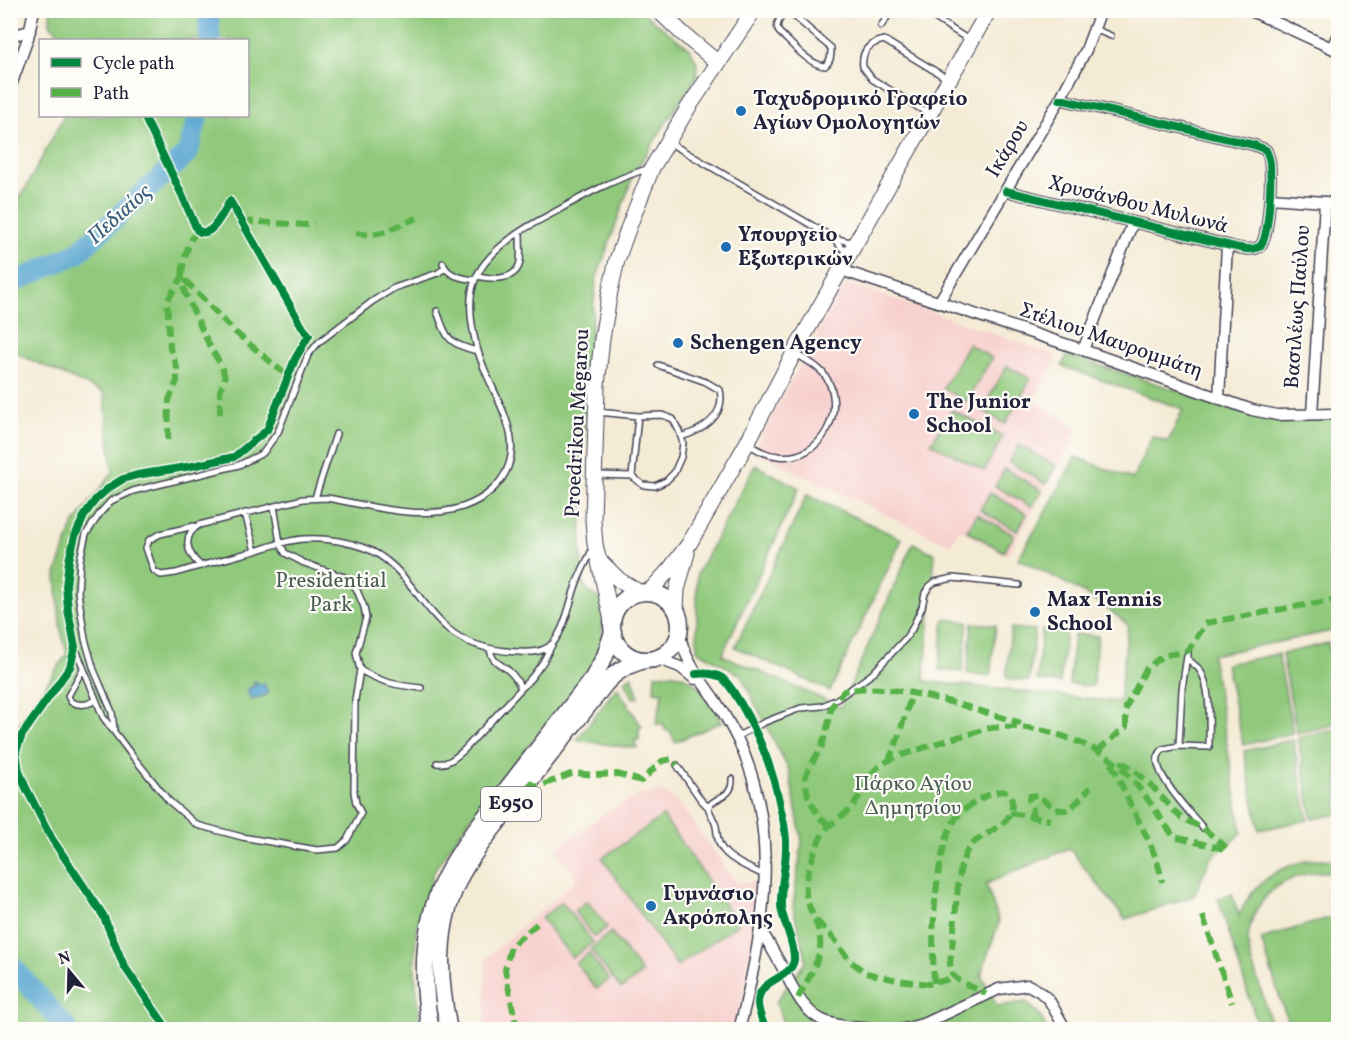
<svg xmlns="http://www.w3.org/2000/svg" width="1349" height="1040" font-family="Vollkorn,serif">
<rect width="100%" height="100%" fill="#fdfcf7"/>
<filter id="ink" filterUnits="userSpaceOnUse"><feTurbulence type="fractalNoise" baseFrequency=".0167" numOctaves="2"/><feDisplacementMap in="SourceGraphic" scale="12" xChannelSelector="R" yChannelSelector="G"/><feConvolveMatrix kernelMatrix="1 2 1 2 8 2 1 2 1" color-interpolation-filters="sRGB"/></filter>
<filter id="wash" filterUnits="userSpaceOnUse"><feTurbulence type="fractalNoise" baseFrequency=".008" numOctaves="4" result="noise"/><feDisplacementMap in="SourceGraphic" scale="24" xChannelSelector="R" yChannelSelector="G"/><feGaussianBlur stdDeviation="1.35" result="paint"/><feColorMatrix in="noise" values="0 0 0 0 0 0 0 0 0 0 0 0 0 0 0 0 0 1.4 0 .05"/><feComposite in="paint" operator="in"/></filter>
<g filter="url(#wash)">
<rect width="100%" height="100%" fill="#f4ebd5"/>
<path fill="#f7d0cd" d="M845 282 1058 356 1034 400 1077 429 1061 462 1007 555 960 529 950 545 753 451Z
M662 791 679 803 737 883 756 881 757 929 735 1029 485 1030 486 958 577 879 555 850 608 811 640 795Z"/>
<path fill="#90c97c" stroke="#59765c" stroke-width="1.5" d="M50 11H641L690 49 697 63 696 78 674 110 634 173 596 280 589 352 583 450V497L581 540 582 578 587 591 599 598 603 615 601 652 590 670 552 718 481 803 435 869 416 930 415 974 421 1029H11L10 727 18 726 67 654 60 626 56 574 73 525 113 472 104 393 11 351V207L23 193 64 116H248V40H65L50 24Z
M968 344 992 358 966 402 943 388Z
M1067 355 1270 420 1338 418V630L1212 655 1242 833 1210 859 1194 896 1125 919 1069 848 986 884 999 922 981 974 997 1006 1026 1002 1039 1014 1047 1029H785L776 1002 806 961 793 907 802 841 789 771 741 675 697 650V574L755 465 799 488 722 655 841 707 913 543 935 554 924 681 1119 702 1128 625C1095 596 1057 578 1018 559L1051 503 1075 457 1133 479 1152 436 1168 442 1183 409 1062 366Z
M1007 366 1031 379 1005 424 982 410Z
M952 410 1003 437 984 471 931 443Z
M1019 445 1056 466 1046 484 1009 462Z
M1005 469 1042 491 1032 507 995 486Z
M990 493 1027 514 1017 531 980 510Z
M807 495 902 539 830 691 735 647Z
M977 514 1014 535 1004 552 967 531Z
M944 619 968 622 962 672 939 670Z
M972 623 996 625 990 676 967 673Z
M1011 628 1035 630 1029 681 1006 678Z
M1042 630 1066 632 1060 683 1037 680Z
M1074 634 1098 636 1093 686 1069 684Z
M1328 643 1338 693V724L1297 733 1282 654Z
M1278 654 1293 733 1243 745 1226 664Z
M655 674C661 674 669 673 675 674 697 678 713 703 722 722L675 742 670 731 665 730 664 724H656L663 692 654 691Z
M632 676 639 697 633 698 625 681Z
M617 687 642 727H639V740H634L637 748 625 747 577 740Z
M1338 729V814L1312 819 1298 738Z
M1293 740 1308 820 1259 830 1244 751Z
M663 816 738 924 677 966 602 858Z
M1315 859 1338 860V873C1318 870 1299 874 1281 884 1261 896 1249 918 1248 941 1248 955 1254 969 1258 981 1263 997 1268 1013 1273 1029H1259L1218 898 1232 894 1239 916C1252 882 1281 865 1315 859Z
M587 901 607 927 594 937 574 911Z
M562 902 593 942 572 958 541 918Z
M1338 915V1029H1290L1261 939Z
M611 932 642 973 621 989 590 949Z
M589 953 609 980 596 989 576 963Z
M1213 1019 1215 1029H1182L1181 1026Z"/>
<path fill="#56a5d0" stroke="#3c6486" stroke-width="1.5" d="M256 681 258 685 264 683 268 694 251 700 247 689 255 686 253 682Z"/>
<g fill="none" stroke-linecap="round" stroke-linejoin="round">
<path stroke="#56a5d0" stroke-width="21" d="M208 10 210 40
M10 284 76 254 188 153 198 116
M10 964 68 1030"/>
</g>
</g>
<g filter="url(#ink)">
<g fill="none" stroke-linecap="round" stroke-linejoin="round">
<defs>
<path id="lane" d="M786 10C781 18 774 24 779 32 791 43 809 65 825 66 831 61 831 56 831 48L787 10
M922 10 969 40
M881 26 892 10
M1094 29 1111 36
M929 114 872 79 863 67C861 51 869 43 884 40L948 79
M668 142 832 237C838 242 842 250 848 253
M834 238 854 243
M443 263C447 276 462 278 475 280
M477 276C491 279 516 282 520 262 521 253 520 242 520 232
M437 311C447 339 448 344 477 351
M658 365 706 382 720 390C726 416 703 430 681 437
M748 444C758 450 766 455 778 456 822 463 850 406 823 373 815 364 806 360 796 354
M597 475 632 476 643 485 655 486 666 481 674 473 681 457 683 443 679 431 673 419 662 415 638 416 598 412
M632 476 638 416
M315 498 336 434
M245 513 255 551
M194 526 160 534 149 540 146 548 154 571 161 575 176 573C202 565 229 558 255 551 271 546 287 540 304 539 324 538 344 541 362 547 402 560 418 603 447 628 467 646 493 651 519 652 531 653 545 652 553 643 565 628 569 606 575 588 579 575 586 563 592 550
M201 566C187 554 181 536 199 525L303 499 327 498C378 507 450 530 493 489 532 451 500 408 484 368 474 344 465 305 475 280 481 264 497 249 510 239 523 228 538 221 553 213 583 196 614 179 647 169
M75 647 103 717 130 753 169 801 197 825 242 837 317 850 338 848 347 840 361 813 356 803 354 792 355 700 360 670 356 653 366 618 364 607 356 588 347 578 304 563 285 553 280 543 274 506
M490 649C493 665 500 662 509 671 515 676 518 682 521 688
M1188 651V659C1192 663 1196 666 1199 669 1212 686 1209 726 1209 747L1179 746 1163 749C1161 751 1159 754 1158 757 1153 774 1192 815 1203 828
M83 669 68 696 71 702C81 706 87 705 96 700
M360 670C383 683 395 685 421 688
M114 729 112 712 94 670 85 639 78 592 80 560 86 534 101 512 111 501 133 491 239 465 263 453 278 432 308 355 319 342 373 301 394 288 438 273 445 268
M736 737 765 722 801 708 822 706 837 699 872 674 905 639 912 629 922 607 925 593 930 586 935 582 953 578 1019 585
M1179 746 1182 689 1187 656
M437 763C448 765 456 757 464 750L532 677 543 662 552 645
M677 765 701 800 708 807
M732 779C733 798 717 795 708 807 710 814 714 819 716 826 717 832 717 839 720 845 726 859 751 869 764 875"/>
<path id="street" d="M1249 10 1338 51
M10 36 30 31
M1332 48 1338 34
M10 88 28 38 34 10
M1006 191 1227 245C1236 247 1250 252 1259 247 1270 240 1271 178 1270 164 1270 159 1268 155 1266 150L1254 145 1060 99
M1270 198 1338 203
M841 270 1083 350 1252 410 1277 415 1338 414
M939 302 1060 99 1086 50 1101 10
M1083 350 1133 222
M1219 399 1227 245
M1312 414 1325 202
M679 632C685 661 699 677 715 700 723 712 731 726 738 740 782 832 764 934 739 1030
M656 658 680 667 695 679
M760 928C768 942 776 956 783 969 794 990 804 1014 827 1022 845 1028 864 1028 883 1030
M901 1030 926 1023 999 989 1028 985 1039 991 1049 1000 1066 1030"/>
<path id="secondary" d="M658 10 682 33 718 63
M599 560 619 580 640 593
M649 592 670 569 689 544 747 443 794 353 855 244 989 10
M676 610 677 590 687 553
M612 621 595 544 593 520 597 385 602 339 610 291 617 260 628 229 652 168 688 108 754 10"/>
<path id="primary" d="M612 626a34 34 0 1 1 68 0a34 34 0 1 1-68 0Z
M431 1030C421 981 422 927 443 882 451 865 462 849 472 834L593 678 605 656 613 632
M449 1030C438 978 436 927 459 879 467 862 479 847 490 832L605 684C616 671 628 665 644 660"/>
</defs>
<use href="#lane" stroke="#424052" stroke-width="8"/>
<use href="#street" stroke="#424052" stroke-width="13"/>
<use href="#secondary" stroke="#424052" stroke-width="17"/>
<use href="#primary" stroke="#424052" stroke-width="19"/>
<use href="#lane" stroke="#fff" stroke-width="5"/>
<use href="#street" stroke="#fff" stroke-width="10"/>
<use href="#secondary" stroke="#fff" stroke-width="15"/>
<use href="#primary" stroke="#fff" stroke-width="16"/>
<path stroke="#55b146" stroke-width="6" stroke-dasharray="12 6" stroke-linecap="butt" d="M242 221 306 225 314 223
M197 230C187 246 183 259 182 277L235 332 284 373
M356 233 370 235 387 231 417 218
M168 440 169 400 177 381V368L170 348 167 301 182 277 185 293 212 351 222 366 225 378 220 391V420
M1097 751 1126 727V707L1146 669 1162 656 1188 651 1206 623 1338 599
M888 762 896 744 912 694
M1120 762 1128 766 1148 782 1181 818 1203 828 1227 848
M1111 764C1118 775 1122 787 1128 799 1140 826 1158 853 1162 882
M528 782 537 787 574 773 596 775 618 774 641 781 662 761 672 759 677 765
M1010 813 1050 820
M1030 818C1035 810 1033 808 1029 800L1030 796 1038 795C1065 820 1069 812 1090 787
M830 825 821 819 814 808 808 796 805 778 808 770 822 746 829 721 832 706 844 691C894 680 972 709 1021 723
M1203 916 1232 1003
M817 921 834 939 850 961 866 973 897 980 929 984 946 980 953 976
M934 983C932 943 933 904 940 865 943 852 945 837 952 825 954 820 959 814 963 811 973 802 1012 776 1012 804 1012 830 978 831 967 851 959 865 959 881 957 896 955 919 953 941 950 964 951 967 951 971 952 974 955 980 979 990 986 994
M798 998C806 982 818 965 820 948 822 930 812 916 807 900 802 882 814 851 822 835 828 823 843 817 852 807 861 796 865 780 876 769 889 757 910 753 926 747 940 742 955 738 969 734 977 732 984 729 991 728 1028 723 1063 734 1096 750 1131 768 1152 807 1174 837L1229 850
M517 1030 505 970 511 946 539 922"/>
<defs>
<path id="cycleway" d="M144 116 182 195 197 230C211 241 223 212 230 201L303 328 309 335 295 359 267 430 234 457 192 466 137 475 123 479 110 487 96 499 85 514 75 536 69 560 66 586 68 610 75 647 70 667 22 735 16 751 19 771 26 788 52 839 103 915 124 966 168 1030
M1006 191 1227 245C1236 247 1250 252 1259 247 1270 240 1271 178 1270 164 1270 159 1268 155 1266 150L1254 145 1060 99
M696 674C705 673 714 673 722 678 730 684 735 695 741 704 760 737 773 769 780 806 783 818 786 830 786 842 787 864 780 885 781 906 783 924 795 942 794 960 791 980 758 978 758 1003 758 1012 763 1022 766 1030"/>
</defs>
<use href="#cycleway" stroke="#fdfcf7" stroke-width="11"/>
<use href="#cycleway" stroke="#00873e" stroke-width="8"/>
</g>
</g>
<g fill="#1f6fb2" stroke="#fdfcf7" stroke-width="2">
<circle cx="741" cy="111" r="6"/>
<circle cx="726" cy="247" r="6"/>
<circle cx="678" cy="343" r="6"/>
<circle cx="914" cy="414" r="6"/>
<circle cx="1035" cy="612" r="6"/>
<circle cx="651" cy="906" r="6"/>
</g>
<g text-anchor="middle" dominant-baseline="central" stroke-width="4.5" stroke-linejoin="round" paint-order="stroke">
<rect fill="#fdfcf7" stroke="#646373" stroke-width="1.5" x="481" y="787" width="60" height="34" rx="4.5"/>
<g font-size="20" font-weight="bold" fill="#22223b">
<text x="511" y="804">E950</text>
</g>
<g font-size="21" font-weight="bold" fill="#22223b" stroke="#fdfcf7" text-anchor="start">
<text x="753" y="99">Ταχυδρομικό Γραφείο<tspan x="753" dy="24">Αγίων Ομολογητών</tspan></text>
<text x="738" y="235">Υπουργείο<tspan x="738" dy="24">Εξωτερικών</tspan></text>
<text x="690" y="343">Schengen Agency</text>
<text x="926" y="402">The Junior<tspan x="926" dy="24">School</tspan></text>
<text x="1047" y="600">Max Tennis<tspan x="1047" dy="24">School</tspan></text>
<text x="663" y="894">Γυμνάσιο<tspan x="663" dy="24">Ακρόπολης</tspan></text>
</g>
<g font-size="21" fill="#22223b" stroke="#fdfcf7">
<text transform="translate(1008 149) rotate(-59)">Ικάρου</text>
<text transform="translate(1138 205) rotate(14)">Χρυσάνθου Μυλωνά</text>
<text transform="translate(1298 307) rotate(-86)">Βασιλέως Παύλου</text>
<text transform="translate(1111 341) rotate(19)">Στέλιου Μαυρομμάτη</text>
<text transform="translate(578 423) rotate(-87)">Proedrikou Megarou</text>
</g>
<g font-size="21" fill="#485c52" stroke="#fdfcf7">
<text x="331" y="581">Presidential<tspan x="331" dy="24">Park</tspan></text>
<text x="913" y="784">Πάρκο Αγίου<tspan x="913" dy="24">Δημητρίου</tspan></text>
</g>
<g font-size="22" font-style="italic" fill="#395d7e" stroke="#fdfcf7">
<text transform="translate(120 215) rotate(-42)">Πεδιαίος</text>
</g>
</g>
<rect width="1349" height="1040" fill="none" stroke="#fdfcf7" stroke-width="36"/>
<rect x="39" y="39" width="210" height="78" fill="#fdfcf7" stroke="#a5a5ac" stroke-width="1.5"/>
<rect x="51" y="58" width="30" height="9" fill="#00873e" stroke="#a5a5ac" stroke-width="1.5"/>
<text x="93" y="69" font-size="18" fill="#22223b">Cycle path</text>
<rect x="51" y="88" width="30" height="9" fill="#55b146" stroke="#a5a5ac" stroke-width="1.5"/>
<text x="93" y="99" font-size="18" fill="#22223b">Path</text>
<g transform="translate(69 971) rotate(341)" stroke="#fdfcf7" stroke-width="4.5" paint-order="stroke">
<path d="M0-4.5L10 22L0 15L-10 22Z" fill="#22223b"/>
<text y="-9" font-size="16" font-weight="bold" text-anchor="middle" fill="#22223b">N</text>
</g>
</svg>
